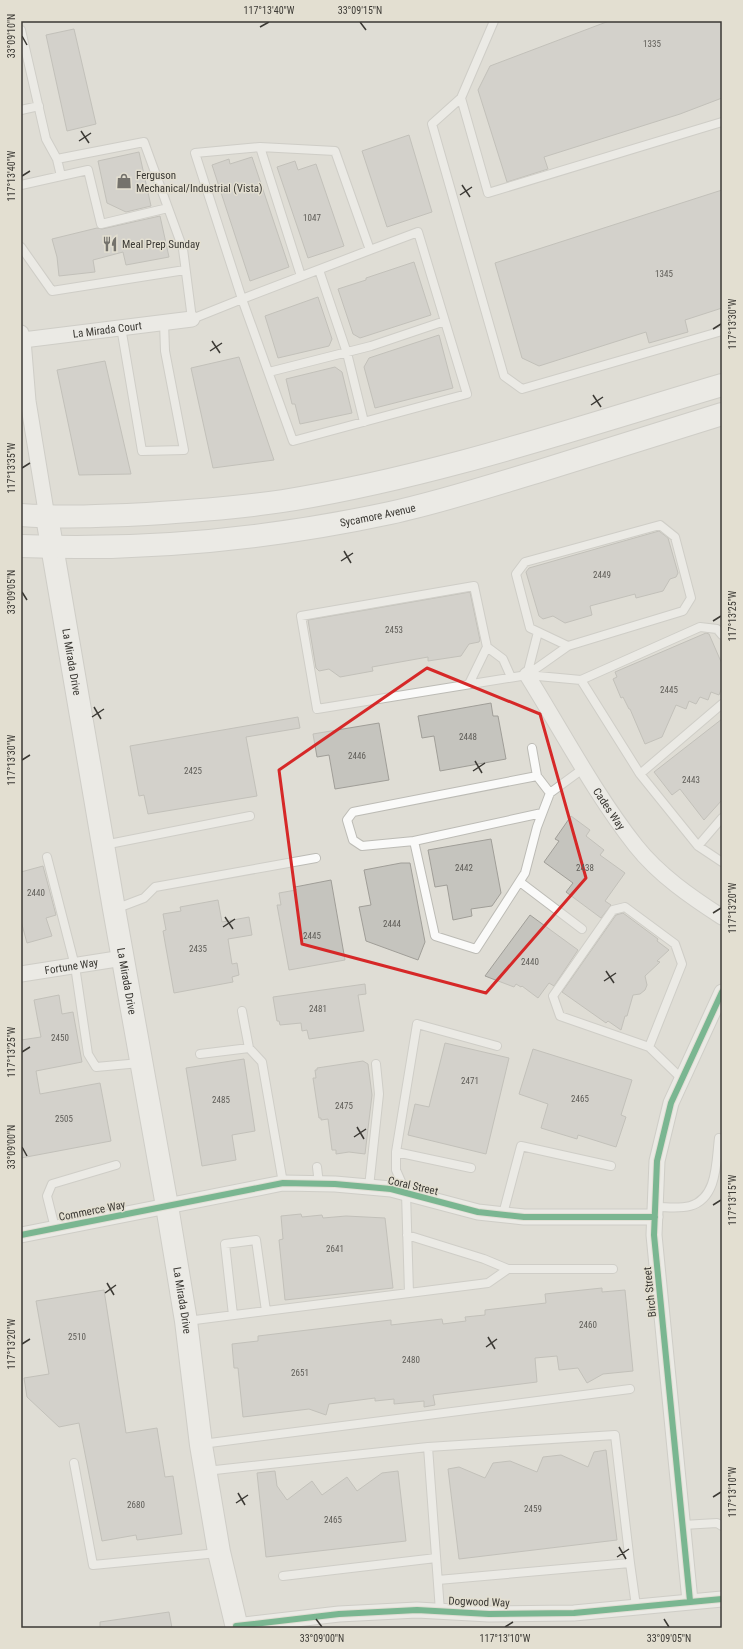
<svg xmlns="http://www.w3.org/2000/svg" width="743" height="1649" font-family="'Roboto Condensed',sans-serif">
<rect width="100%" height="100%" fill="#dfddd5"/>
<path fill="#c5c4be" stroke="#a09e98" d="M609 21H722V98L680 114 544 157 548 169 507 182 478 90 490 66Z
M74 29 96 124 67 131 46 35Z
M409 135 432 212 387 227 362 151Z
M139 152 151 206 126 212 107 203 98 161Z
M252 157 289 267 250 281 212 165 229 159 230 164Z
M295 161 298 170 316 164 344 246 308 258 277 167Z
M722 190V308L685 320 688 332 649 343 646 332 539 366 522 358 495 263Z
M160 216 169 257 126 265 123 252 93 260 95 272 59 276 57 257 52 239 97 228 102 229Z
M414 262 431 315 360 338 353 334 338 289 366 280V278Z
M318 297 332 339 329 346 278 358 265 316Z
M439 335 453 388 375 408 364 367 369 358Z
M239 357 274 460 213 468 191 368Z
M105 361 131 474 79 475 57 370Z
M335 367 342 372 352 413 300 424 295 404H292L286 379Z
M659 531 668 538 678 573 676 577 670 579 663 591 636 598 635 594 590 606 592 615 565 623 553 616 543 619 539 616 526 572 529 568Z
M470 592 480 640 479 642 469 644 461 656 428 661V657L372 667 373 671 340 677 329 669 319 671 316 668 308 620Z
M706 633 709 634 722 664V687L719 695 711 692 708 700 700 697 696 704 689 701 686 709 676 705 662 737 645 744 630 709H629L623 697 621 698 613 679 617 677 615 672Z
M491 703 493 716H498L506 759 440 771 434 736 422 738 418 716Z
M298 717 300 728 246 737 257 796 148 814 144 795 139 796 130 746Z
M722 719V800L704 820 680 789 672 795 654 772Z
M379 723 389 780 335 789 329 755 317 757 313 734Z
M571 816 590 830 586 836 604 850 600 855 625 873 605 901 611 905 601 918 566 892 573 883 544 862 559 841 555 839Z
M491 839 501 893 492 906 471 909 472 916 453 920 447 885 435 887 428 850Z
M401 863H410L425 942 418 960 366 941 359 907 371 905 364 870Z
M43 866 56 915 46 918 52 936 27 943 21 921V872Z
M331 880 345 960 289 970 277 905H281L279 893 296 890 295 887Z
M218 900 222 922 249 917 252 935 228 939 232 964 237 963 239 975 232 977 233 982 174 993 163 931 166 930 163 914 181 911 180 907Z
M623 913 658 939 657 941 669 950 657 961 660 962 645 976 647 985 645 990 640 994 633 995 627 1016H625L621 1030 608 1021 606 1023 562 992 616 915Z
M530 915 578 950 554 986 549 983 538 998 522 986 521 987 516 984 514 987 485 976Z
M365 984 366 994 358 995 364 1031 309 1039 307 1030 302 1031 301 1023 280 1025 279 1021H277L273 997Z
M59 995 62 1014 73 1012 82 1062 36 1071 40 1094 100 1083 111 1141 21 1158V1040L41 1037 34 1000Z
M445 1043 509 1058 486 1154 408 1135 415 1104 429 1107Z
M533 1049 632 1080 621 1115 626 1117 616 1147 578 1135 577 1139 541 1128 548 1104 519 1094Z
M244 1059 255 1131 232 1135 236 1160 202 1166 186 1068Z
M363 1061 368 1064 372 1095 365 1154 349 1152 336 1154V1150H332L328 1119 321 1120V1118H319L313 1078H316L315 1070H317V1068Z
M301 1214 302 1217 322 1215 323 1218 346 1216 385 1218 393 1288 285 1300 279 1240 283 1239 281 1216Z
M602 1288V1292L625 1290 633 1371 603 1374 587 1383 578 1368 559 1370 557 1356 535 1358 537 1382 433 1395 435 1405 424 1407V1401L394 1404V1399L375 1401V1398L329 1404 326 1415 309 1409 243 1417 238 1368H234L232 1344 258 1341V1336L391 1320V1325L442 1319 443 1324 466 1321 465 1317 485 1315V1310L546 1303 545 1294Z
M104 1290 126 1433 157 1428 165 1477 173 1476 182 1534 137 1540 136 1535 102 1541 79 1423 59 1427 27 1397 24 1378 49 1374 36 1301Z
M606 1450 617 1540 459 1559 448 1469 459 1467 485 1478 493 1463 510 1461 537 1472 543 1457 561 1455 588 1467 594 1452Z
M275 1471 277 1486 287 1500 312 1481 322 1495 347 1477 357 1491 382 1473 398 1471 406 1541 266 1557 257 1473Z
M169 1612 172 1628H100V1622Z"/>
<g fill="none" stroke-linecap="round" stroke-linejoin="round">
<defs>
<path id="service" d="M494 21 461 98 488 193 722 122
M21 30 46 139 57 159 144 142 183 249 192 319 242 299 195 153 260 147 335 151 370 250 242 299 293 441 467 394 418 232 370 250
M461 98 432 124 504 376 522 389 722 331
M21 110 39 106
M260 147 301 276
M57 159 61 176
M21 185 88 170 101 224 168 208
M21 247 52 291 185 270
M319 270 347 353 364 422
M121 327 142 451 184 450 165 351 164 322
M269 372 371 346 445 321
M487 647 503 659 511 677
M527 675 568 646 683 611 691 598 675 537 660 525 525 562 516 574 530 628 568 646
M527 675 538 632
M581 680 700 627 717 629 722 635
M469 684 487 647 474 586 301 616 317 709 527 675 581 680 640 774 698 846 722 818
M532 748 537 776
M640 774 722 704
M550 793 537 776 353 812 347 820 353 840 362 846 414 841 435 936 476 949 525 873 537 827 550 793 584 768
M414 841 542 813
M104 845 250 816
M698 846 722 862
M47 857 75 966 88 1054 96 1067 140 1063
M520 882 582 929
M115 909 144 898 155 887 316 858
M242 1011 249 1048
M649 1047 682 964 675 944 625 907 613 910 553 996 560 1016 649 1047 682 1079
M200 1054 249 1048 262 1062 283 1183
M396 1152 417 1024 497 1046
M317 1167 319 1184
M369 1187 379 1094 376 1064
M656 1207C667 1207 679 1209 690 1206 718 1198 716 1161 719 1138
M503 1214 521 1146 611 1166
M55 1228 47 1196 52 1184 116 1165
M407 1235 484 1259 508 1269 488 1283 409 1293
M508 1269H613
M233 1315 225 1244 256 1240 266 1311
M187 1321 409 1293 406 1193 396 1170V1152L471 1168
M202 1444 630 1389
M74 1463 93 1565 218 1553
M206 1471 428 1447
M683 1525 717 1523 722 1526
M630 1563 636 1606
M283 1576 436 1558
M438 1580 630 1563 615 1435 428 1447 440 1611"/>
<g id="minor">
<path d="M21 333 23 340 28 401 47 517"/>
<path id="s1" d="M23 340 192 319"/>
<path id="s2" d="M527 675C562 731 595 794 636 846 659 875 691 897 722 917"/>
<path id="s3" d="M21 974 123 958"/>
<path d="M21 1235 283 1183 335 1184 391 1189 478 1212 524 1217H655"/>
<path d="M690 1601 654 1235 657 1161 671 1103 722 992"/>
<path d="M236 1626 339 1614 417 1610 489 1614 574 1613 722 1599"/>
</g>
<g id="secondary">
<path d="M21 515C63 518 105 516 147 514 193 511 238 508 283 501 433 477 577 428 722 385"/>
<path id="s4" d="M47 517 114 909 167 1206 186 1321 201 1445 219 1552 237 1628"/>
<path id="s5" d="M21 546C145 551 269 539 390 513 441 502 493 485 543 470 603 451 662 433 722 414"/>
</g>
</defs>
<use href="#service" stroke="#bcbbb5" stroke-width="10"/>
<use href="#minor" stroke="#bcbbb5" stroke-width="17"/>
<use href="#secondary" stroke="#bcbbb5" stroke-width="24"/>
<use href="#service" stroke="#fafaf9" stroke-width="8"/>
<use href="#minor" stroke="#fafaf9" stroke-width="15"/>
<use href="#secondary" stroke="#fafaf9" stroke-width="22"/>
<defs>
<path id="cycleway" d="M21 1235 283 1183 335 1184 391 1189 478 1212 524 1217H655
M690 1601 654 1235 657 1161 671 1103 722 992
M236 1626 339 1614 417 1610 489 1614 574 1613 722 1599"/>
</defs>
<use href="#cycleway" stroke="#e3dfd1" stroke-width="8"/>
<use href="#cycleway" stroke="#00873e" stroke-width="6"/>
</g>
<path d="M0 0H743V1649H0ZM427 668 540 714 586 878 486 993 302 944 279 770Z" fill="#dfddd5" fill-opacity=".55" fill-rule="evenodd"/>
<path fill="none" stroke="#d62828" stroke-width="3" stroke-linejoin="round" d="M427 668 540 714 586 878 486 993 302 944 279 770Z"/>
<path fill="none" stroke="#3b3934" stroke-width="1.5" d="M360 22 366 30M260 27 269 22M22 36 27 45M81 131 89 143M79 141 91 133M22 176 30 171M462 185 470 197M460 195 472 187M713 329 721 324M212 341 220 353M210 351 222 343M593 395 601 407M591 405 603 397M22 468 30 463M344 551 351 563M341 561 353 553M22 592 27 600M713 621 721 616M94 707 101 719M92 717 104 709M22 760 30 755M475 761 482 773M473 771 485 763M713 913 721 908M225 917 233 929M223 927 235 919M606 971 614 983M604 981 616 973M22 1052 30 1047M357 1127 364 1139M354 1137 366 1129M22 1147 27 1156M713 1205 721 1200M107 1283 114 1295M105 1293 116 1285M488 1337 495 1349M22 1344 30 1339M486 1347 497 1339M238 1493 245 1505M713 1497 721 1492M236 1503 248 1495M619 1547 626 1559M617 1557 629 1549M316 1619 322 1627M664 1619 669 1627M505 1627 513 1622"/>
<defs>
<symbol id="shop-bare" viewBox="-9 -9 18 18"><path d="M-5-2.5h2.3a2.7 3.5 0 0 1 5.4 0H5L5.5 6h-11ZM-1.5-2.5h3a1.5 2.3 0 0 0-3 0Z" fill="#74726c" stroke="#e3dfd1" stroke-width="2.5" paint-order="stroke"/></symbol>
<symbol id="restaurant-bare" viewBox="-9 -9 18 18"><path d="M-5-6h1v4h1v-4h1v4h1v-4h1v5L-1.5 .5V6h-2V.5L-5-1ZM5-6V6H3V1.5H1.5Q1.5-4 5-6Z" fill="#74726c" stroke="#e3dfd1" stroke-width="2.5" paint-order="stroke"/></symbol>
</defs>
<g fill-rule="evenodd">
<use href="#shop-bare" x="113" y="170" width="22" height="22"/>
<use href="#restaurant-bare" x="99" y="233" width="22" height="22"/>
</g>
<g text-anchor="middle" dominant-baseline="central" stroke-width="3" stroke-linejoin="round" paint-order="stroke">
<g font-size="9" fill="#5e5c57">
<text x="652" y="44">1335</text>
<text x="312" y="218">1047</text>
<text x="664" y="274">1345</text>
<text x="602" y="575">2449</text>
<text x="394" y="630">2453</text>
<text x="669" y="690">2445</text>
<text x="468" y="737">2448</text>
<text x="357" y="756">2446</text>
<text x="193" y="771">2425</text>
<text x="691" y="780">2443</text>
<text x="464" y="868">2442</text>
<text x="585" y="868">2438</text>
<text x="36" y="893">2440</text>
<text x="392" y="924">2444</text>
<text x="312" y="936">2445</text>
<text x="198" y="949">2435</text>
<text x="530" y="962">2440</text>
<text x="318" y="1009">2481</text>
<text x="60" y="1038">2450</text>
<text x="470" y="1081">2471</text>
<text x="580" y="1099">2465</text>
<text x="221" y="1100">2485</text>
<text x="344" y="1106">2475</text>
<text x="64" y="1119">2505</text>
<text x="335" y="1249">2641</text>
<text x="588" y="1325">2460</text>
<text x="77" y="1337">2510</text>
<text x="411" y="1360">2480</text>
<text x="300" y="1373">2651</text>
<text x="136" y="1505">2680</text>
<text x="533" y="1509">2459</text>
<text x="333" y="1520">2465</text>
</g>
<g font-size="11" fill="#3b3934" stroke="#e3dfd1" text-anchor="start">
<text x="136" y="175">Ferguson<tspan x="136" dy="13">Mechanical/Industrial (Vista)</tspan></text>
<text x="122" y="244">Meal Prep Sunday</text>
</g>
<g font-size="11" fill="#3b3934" stroke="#e3dfd1">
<text stroke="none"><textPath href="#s1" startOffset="85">La Mirada Court</textPath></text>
<text stroke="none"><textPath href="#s5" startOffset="359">Sycamore Avenue</textPath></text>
<text stroke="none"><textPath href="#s4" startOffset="147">La Mirada Drive</textPath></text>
<text stroke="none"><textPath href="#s2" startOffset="157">Cades Way</textPath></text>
<text stroke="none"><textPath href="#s3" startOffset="51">Fortune Way</textPath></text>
<text stroke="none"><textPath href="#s4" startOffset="471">La Mirada Drive</textPath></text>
<text transform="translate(413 1186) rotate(13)">Coral Street</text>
<text transform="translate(92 1211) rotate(-11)">Commerce Way</text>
<text transform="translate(650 1292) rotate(-96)">Birch Street</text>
<text stroke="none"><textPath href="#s4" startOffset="795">La Mirada Drive</textPath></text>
<text transform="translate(479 1602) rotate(2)">Dogwood Way</text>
</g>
</g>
<rect width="743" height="1649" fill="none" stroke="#e3dfd1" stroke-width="44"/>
<rect x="22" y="22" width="699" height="1605" fill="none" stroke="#3b3934" stroke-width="1.5"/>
<g font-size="10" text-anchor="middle" fill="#3b3934">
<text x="269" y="14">117°13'40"W</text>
<text x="360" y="14">33°09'15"N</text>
<text transform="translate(11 36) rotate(-90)" y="4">33°09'10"N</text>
<text transform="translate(11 176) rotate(-90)" y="4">117°13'40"W</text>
<text transform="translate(732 324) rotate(-90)" y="4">117°13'30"W</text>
<text transform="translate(11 468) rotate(-90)" y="4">117°13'35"W</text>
<text transform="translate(11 592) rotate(-90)" y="4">33°09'05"N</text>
<text transform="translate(732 616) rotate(-90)" y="4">117°13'25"W</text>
<text transform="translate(11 760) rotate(-90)" y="4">117°13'30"W</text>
<text transform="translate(732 908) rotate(-90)" y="4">117°13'20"W</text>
<text transform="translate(11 1052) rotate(-90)" y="4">117°13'25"W</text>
<text transform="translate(11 1147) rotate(-90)" y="4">33°09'00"N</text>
<text transform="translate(732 1200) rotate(-90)" y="4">117°13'15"W</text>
<text transform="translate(11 1344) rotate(-90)" y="4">117°13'20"W</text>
<text transform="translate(732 1492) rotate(-90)" y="4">117°13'10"W</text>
<text x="322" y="1642">33°09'00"N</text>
<text x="505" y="1642">117°13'10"W</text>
<text x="669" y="1642">33°09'05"N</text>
</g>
</svg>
